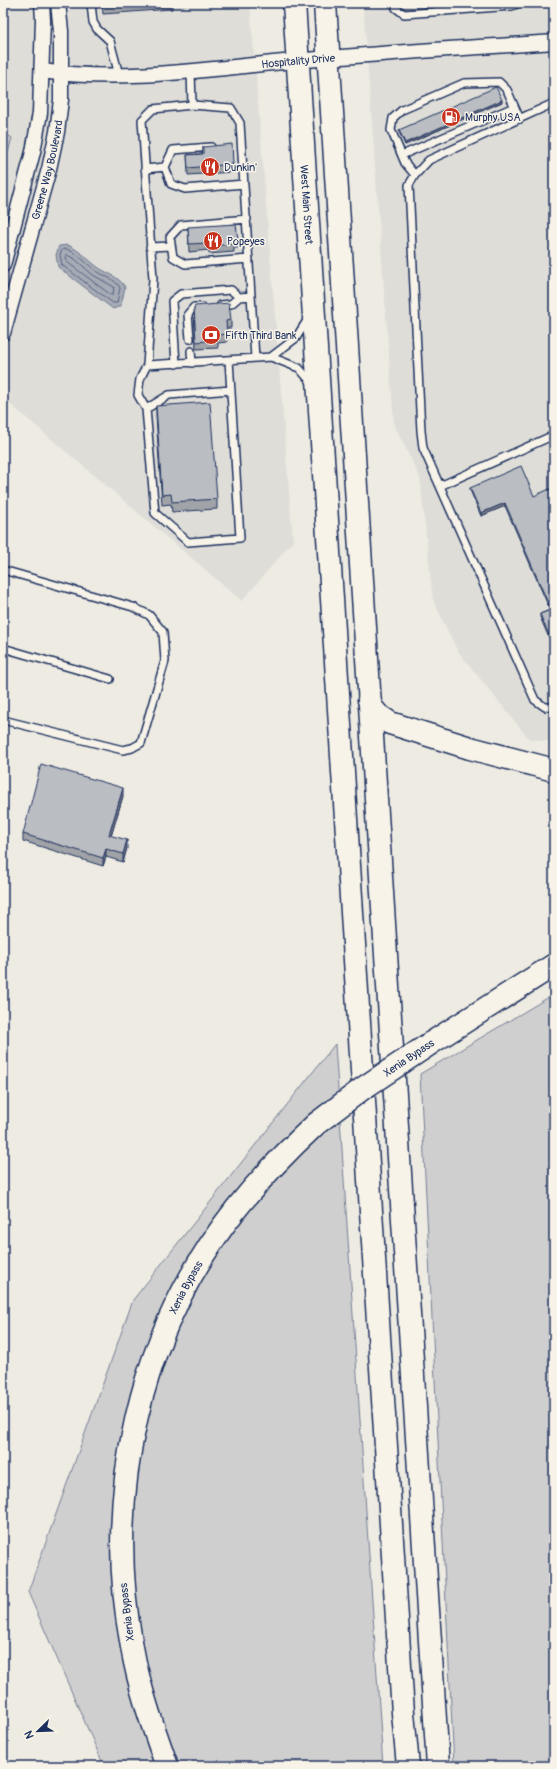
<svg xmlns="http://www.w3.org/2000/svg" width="557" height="1769" font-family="Pangolin,sans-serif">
<rect width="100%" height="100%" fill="#eeebe2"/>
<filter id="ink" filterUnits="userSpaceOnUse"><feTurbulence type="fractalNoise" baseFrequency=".025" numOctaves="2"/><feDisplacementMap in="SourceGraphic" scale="8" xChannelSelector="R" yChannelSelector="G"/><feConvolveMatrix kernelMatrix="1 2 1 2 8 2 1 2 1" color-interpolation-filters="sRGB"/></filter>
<g filter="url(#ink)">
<path fill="#deddd8" d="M3 3H250L293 541 242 601 3 398Z
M363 3H554V742L529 739 457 650 433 600 420 478 394 424Z"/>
<path fill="#cfcfcf" stroke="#757f96" d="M3 132 12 138 3 171Z
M554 994V1766H454L420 1074Z
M335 1044 383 1766H104L28 1592 133 1300Z"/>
<path fill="#a6abb5" stroke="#6e7992" d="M68 245C81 251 88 260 99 268 109 274 119 277 125 287L121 306 113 309 58 267 56 255 59 246Z"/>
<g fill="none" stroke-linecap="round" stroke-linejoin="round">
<path stroke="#536181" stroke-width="1" d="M67 249C78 254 85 262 95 270 103 276 116 279 120 288L117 303H113L62 265 60 255 62 250Z
M67 255 75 259 93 275 114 287 113 295H111L67 262 66 257Z"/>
<defs>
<path id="lane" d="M91 3 93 22 97 29 110 41 119 75
M395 3 396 8 404 14 512 6 519 3
M191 71 192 105 153 109 142 120 153 279 147 365 271 357 299 368 312 383
M554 103 429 160 415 175 409 185 421 431 423 448 535 700 545 707H554
M192 105 231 108 240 123 255 358
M211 147 173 150 165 167 171 184 185 189 244 184
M402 155 514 107
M145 169 165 167
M415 175 405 163 391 130 393 118 402 110 464 83 499 82 507 90 520 119
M247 219 181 225 170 237 173 257 185 264 249 259
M150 247 171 246
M221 305 231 304 239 297 251 296
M190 339 188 314 194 307H202
M191 351 192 363
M271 357 296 338 308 319
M176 364 172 301 181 294 231 290 239 297
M147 365 140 379 138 395 146 409 155 513 188 542 240 538 229 360
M146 409 169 395 231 390
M440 486 554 435
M3 570 133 607 149 615 163 632 165 661 141 743 132 748 123 750 3 720
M3 648 110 679"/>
<g id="street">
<path id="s1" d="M42 71C126 83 212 68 295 61 381 53 468 48 554 42"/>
<path d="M3 265 33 152 40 113 43 20 42 3"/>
<path id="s2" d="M3 333 49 169 57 132 61 100V31L58 3"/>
</g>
<g id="primary">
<path id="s3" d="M294 3 403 1713 408 1766"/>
<path d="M325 3 438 1766"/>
</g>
<g id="highway">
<path d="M369 700 372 708 378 715 390 723 470 748 554 770"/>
<path d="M431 1043 554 965"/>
<path id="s4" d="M167 1766C153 1727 139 1688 132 1647 103 1494 139 1332 236 1209 260 1179 287 1151 316 1124"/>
</g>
</defs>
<use href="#lane" stroke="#1b2f5e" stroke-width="10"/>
<use href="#street" stroke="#1b2f5e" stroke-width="17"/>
<use href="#primary" stroke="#1b2f5e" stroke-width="25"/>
<use href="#highway" stroke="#1b2f5e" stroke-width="25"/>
<use href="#lane" stroke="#f7f3e8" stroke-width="7"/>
<use href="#street" stroke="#f7f3e8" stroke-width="14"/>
<use href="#primary" stroke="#f7f3e8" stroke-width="22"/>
<use href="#highway" stroke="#f7f3e8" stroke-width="22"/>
<defs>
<path id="highway-bridge" d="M316 1124 362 1089 431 1043"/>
</defs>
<use href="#highway-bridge" stroke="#1b2f5e" stroke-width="25" stroke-linecap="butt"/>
<use href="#highway-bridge" stroke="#f7f3e8" stroke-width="22"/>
</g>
<path fill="#a0a3a7" stroke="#1b2f5e" d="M102 3H172V9L103 14Z
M502 102 405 145 399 132V130Z
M203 147 233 164V172L188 175 187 155 203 154Z
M188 227 238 240V248H234V252L209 254V250L189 252Z
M194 307 231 320V328H226L227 342 218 343V348L196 349Z
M156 406 217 499V509L172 512 171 504 162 505 156 416Z
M470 488 534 496 554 636 549 638 540 617V614L550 610 505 506 481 516 470 490Z
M123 796 111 836 127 848 123 862 106 857 103 866 23 841V834Z"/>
<path fill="#828488" stroke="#1b2f5e" d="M502 100V102L405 145V143Z
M505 503V506L481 516V513Z
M554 633V636L549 638V635Z
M123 788V796L109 843V835Z
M127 840V848L123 862V854Z
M106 849V857L103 866V858Z"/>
<path fill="#babdc2" stroke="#1b2f5e" d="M103 3H122L103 5Z
M496 87 502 100 405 143 399 130Z
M232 144 233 164 188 168 187 155 203 154V147Z
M236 224 238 240H234V244L209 246V243L189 244 188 227Z
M229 303 231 320 226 321 227 334 217 335 218 340 196 342 194 307 195 306Z
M210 402 217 499 172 502 171 494 162 495 156 406Z
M521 466 534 496 554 487V633L549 635 540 614 551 610 505 503 481 513 470 488Z
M41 764 123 788 109 835 127 840 123 854 106 849 103 858 23 834Z"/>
</g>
<defs>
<symbol id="fuel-disc" viewBox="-11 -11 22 22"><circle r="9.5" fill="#c8321e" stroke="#f7f3e8"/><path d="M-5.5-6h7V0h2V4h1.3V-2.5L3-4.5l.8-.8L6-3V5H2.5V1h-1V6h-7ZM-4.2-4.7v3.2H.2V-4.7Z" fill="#fff"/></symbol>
<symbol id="restaurant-disc" viewBox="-11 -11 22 22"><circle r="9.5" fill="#c8321e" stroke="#f7f3e8"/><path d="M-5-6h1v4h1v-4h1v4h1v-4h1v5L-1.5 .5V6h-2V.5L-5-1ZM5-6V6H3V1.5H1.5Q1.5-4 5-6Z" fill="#fff"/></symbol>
<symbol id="bank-disc" viewBox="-11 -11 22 22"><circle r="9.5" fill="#c8321e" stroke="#f7f3e8"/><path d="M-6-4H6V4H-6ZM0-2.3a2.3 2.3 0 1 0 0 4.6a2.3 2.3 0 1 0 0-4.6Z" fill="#fff"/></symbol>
</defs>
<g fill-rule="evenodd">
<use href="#fuel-disc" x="440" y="106" width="22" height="22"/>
<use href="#restaurant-disc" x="199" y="156" width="22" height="22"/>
<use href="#restaurant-disc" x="202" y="230" width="22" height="22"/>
<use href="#bank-disc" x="200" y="324" width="22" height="22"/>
</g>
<g text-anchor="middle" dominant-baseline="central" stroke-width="3" stroke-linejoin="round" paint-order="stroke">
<g font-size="11" fill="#1b2f5e" stroke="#f7f3e8">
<text stroke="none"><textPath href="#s1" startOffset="257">Hospitality Drive</textPath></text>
<text stroke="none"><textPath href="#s2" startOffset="169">Greene Way Boulevard</textPath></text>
<text stroke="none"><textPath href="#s3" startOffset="202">West Main Street</textPath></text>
<text transform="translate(409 1058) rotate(-34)">Xenia Bypass</text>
<text stroke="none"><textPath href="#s4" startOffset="495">Xenia Bypass</textPath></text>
<text transform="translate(127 1612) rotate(-97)">Xenia Bypass</text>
</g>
<g font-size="11" fill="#1b2f5e" stroke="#f7f3e8" text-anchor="start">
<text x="465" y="117">Murphy USA</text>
<text x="224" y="167">Dunkin'</text>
<text x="227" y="241">Popeyes</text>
<text x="225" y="335">Fifth Third Bank</text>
</g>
</g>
<rect width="557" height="1769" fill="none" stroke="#f7f3e8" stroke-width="16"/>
<rect x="8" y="8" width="541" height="1753" fill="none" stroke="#1b2f5e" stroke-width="1.5" filter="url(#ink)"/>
<g transform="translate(38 1731) rotate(247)" stroke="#f7f3e8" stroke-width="3" paint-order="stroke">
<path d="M0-3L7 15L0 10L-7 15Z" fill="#1b2f5e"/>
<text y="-6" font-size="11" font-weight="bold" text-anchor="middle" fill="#1b2f5e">N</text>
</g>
</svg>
